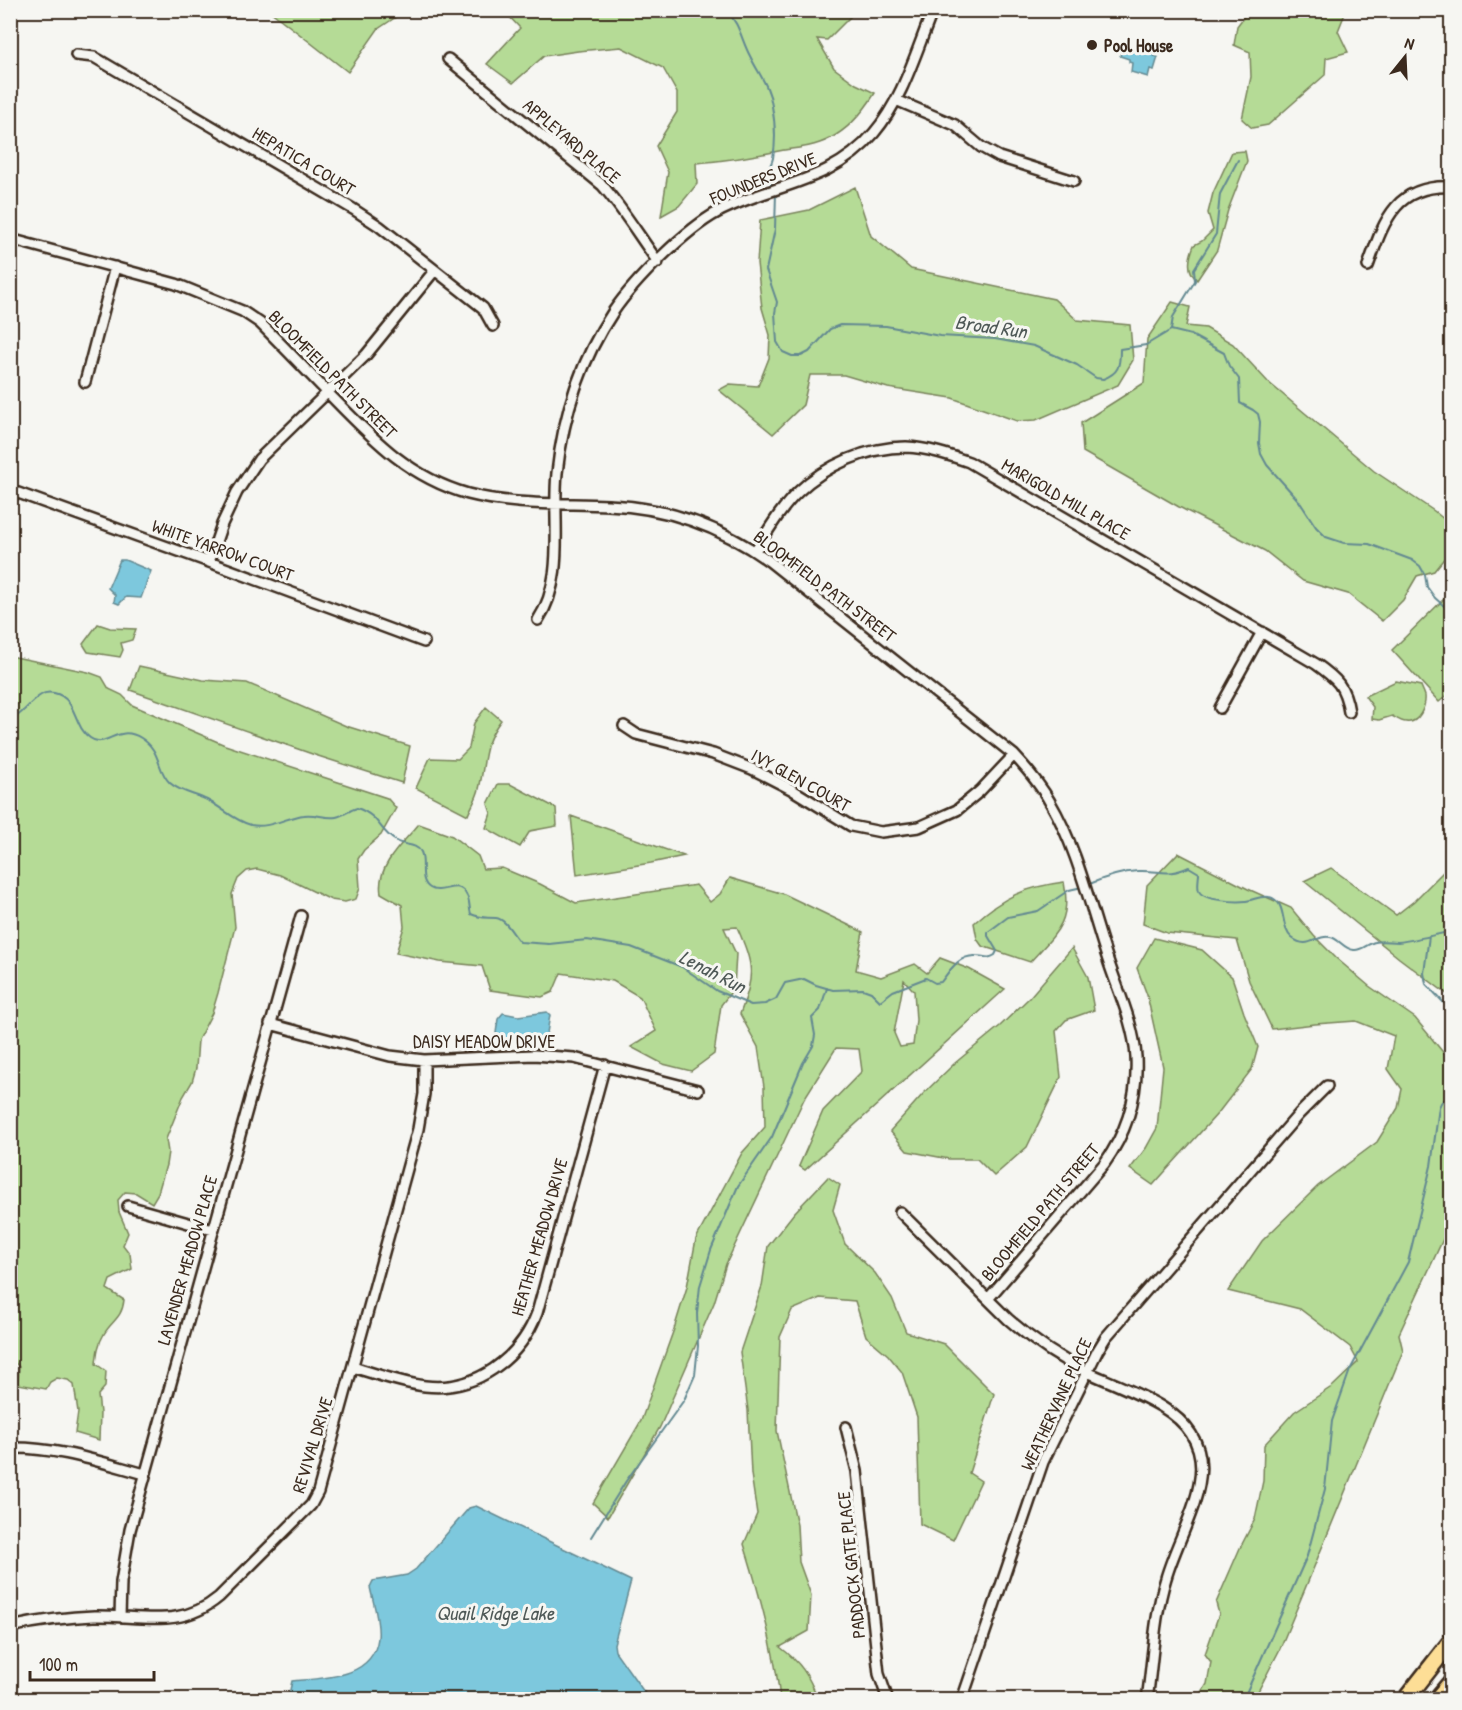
<svg xmlns="http://www.w3.org/2000/svg" width="1462" height="1710" font-family="'Patrick Hand',sans-serif">
<rect width="100%" height="100%" fill="#f6f6f2"/>
<filter id="ink" filterUnits="userSpaceOnUse"><feTurbulence type="fractalNoise" baseFrequency=".0167" numOctaves="2"/><feDisplacementMap in="SourceGraphic" scale="12" xChannelSelector="R" yChannelSelector="G"/><feConvolveMatrix kernelMatrix="1 2 1 2 8 2 1 2 1" color-interpolation-filters="sRGB"/></filter>
<g filter="url(#ink)">
<path fill="#b5db96" stroke="#78825a" stroke-width="1.5" fill-rule="evenodd" d="M270 11H405L378 29 348 72Z
M504 11H856L827 40 817 39 834 68 856 84 875 93C864 111 849 129 829 139 816 146 799 148 784 150 754 156 726 161 696 163L697 184 679 206 661 216 668 172 656 146 677 112V93L663 68 621 47 578 51 544 56 513 83 487 64 520 28Z
M1245 11H1346L1338 31 1348 52 1326 58 1325 75 1268 125 1252 128 1242 119 1251 77 1250 52 1234 45 1237 26 1246 14Z
M1245 151 1247 161 1228 210 1217 250 1197 280C1186 270 1189 258 1194 245L1202 241 1213 230 1208 213 1213 193 1232 152Z
M855 187 871 236 911 269 1054 299 1077 320 1130 325 1133 360 1118 385 1036 420 1017 421 952 398 888 388 844 375H810L803 405 773 434 719 390 730 384 758 386 769 358 770 335 762 308 757 263 760 220 809 210Z
M1172 302 1190 307 1186 326 1206 328 1233 344 1268 382 1374 471 1434 511 1451 525V550L1434 571 1417 576 1403 600 1382 621 1348 594 1303 581 1265 551 1179 507 1083 452 1081 423 1144 383 1147 339Z
M1448 595 1452 598 1451 692 1439 702 1392 650Z
M98 624 110 628 136 629 132 640 121 643 123 650 120 657 88 652 83 644Z
M10 656 88 672 102 677 109 689 122 695 132 705 225 745 387 798 396 808 381 835 364 850 358 859 360 888 356 899 345 902 331 900 280 875 257 869 247 871 238 879 232 894 235 927 218 993 212 1013 198 1040 196 1068 192 1082 183 1097 166 1139 168 1152 166 1165 158 1193 152 1203 136 1193 125 1192 118 1200 119 1212 128 1233 123 1245 130 1254 132 1269 110 1280 107 1289 124 1300C122 1319 112 1320 104 1334 98 1344 97 1353 96 1364L106 1371 105 1387 98 1395 100 1413 99 1440 75 1433 78 1412 74 1385 68 1380 57 1378 50 1382 46 1389 18 1384 19 1367 11 1358Z
M139 666 203 680 247 683 346 726 410 746 402 783 315 755 130 690Z
M1396 681 1421 686C1422 689 1424 692 1425 696 1426 706 1419 724 1406 722 1401 722 1396 718 1392 716L1379 720 1372 719 1373 707 1365 696Z
M486 707 501 720C482 745 486 760 479 789 477 798 471 807 468 815L416 788 430 758 458 759 469 748 474 723Z
M498 784H510L556 808 557 826 530 831 520 847 486 828 491 813 488 804Z
M571 816 684 856 651 863 577 875Z
M419 824 452 836 478 856 483 869 502 868 540 884 576 903 696 885 710 902 720 894 730 878 784 894 863 932 856 970 881 977 915 964 927 973 940 958 969 969 1005 989 805 1170 799 1166 823 1111 862 1071 859 1049 836 1048 804 1099 726 1264 714 1303 660 1427 608 1517 593 1503 641 1421 674 1329 687 1287 696 1239 742 1153 765 1127 764 1087 758 1047 740 1014C755 974 754 966 737 927L724 928 736 954 734 988 721 1005 714 1054 691 1071 663 1064 631 1047 656 1031 640 997 613 981 561 973 553 992 542 997 490 990 482 966 440 962 396 953 404 927 402 905 381 893C376 866 403 843 419 824ZM904 980 914 991 916 1020 913 1045 900 1047 894 1033Z
M1178 853 1248 889 1291 908 1314 936 1336 958 1369 986 1415 1018 1451 1062V1222L1399 1334 1403 1351 1307 1584 1279 1651 1254 1699H1198L1207 1684 1211 1662 1205 1654 1219 1614 1216 1603 1240 1548 1255 1519 1263 1481 1264 1445 1294 1412 1333 1386 1358 1362 1350 1347 1300 1309 1228 1291 1262 1241 1318 1186 1377 1142 1398 1108 1402 1089 1388 1069 1394 1036 1356 1021 1315 1024 1272 1029 1249 981 1237 940 1167 933 1143 924 1147 885Z
M1451 864V997L1399 958 1304 881 1331 868 1396 915 1414 901Z
M1064 882C1072 923 1055 934 1030 962L982 946 977 939 974 923C1003 897 1025 887 1064 882Z
M1154 938 1202 950 1232 977 1244 1013 1258 1047 1252 1069 1218 1113 1153 1185 1130 1169 1146 1148 1157 1128 1163 1067 1147 995 1137 968Z
M1072 948 1088 977 1094 1010 1066 1020 1056 1031 1061 1077 1027 1147 994 1176 977 1159H949L907 1151 890 1131 923 1094 955 1063 1000 1026 1029 998Z
M828 1177 840 1185 833 1210 845 1244 875 1273 892 1298 906 1332 944 1344 994 1394 969 1473 981 1481 953 1540 920 1524 917 1417 902 1372 888 1355 866 1336 855 1301 820 1298 792 1310 780 1337 777 1431 797 1525 799 1562 811 1595 809 1631 780 1647C801 1663 808 1674 818 1699H780C774 1646 760 1595 744 1544L757 1514 751 1474 748 1410 740 1352 762 1286 768 1246 794 1213Z"/>
<path fill="#7dc8dd" stroke="#638991" stroke-width="1.5" d="M1141 43 1157 48 1154 56 1158 57 1154 70 1150 69 1148 77 1131 72 1132 63 1129 62V59L1120 56 1122 49 1131 52 1132 49 1139 48Z
M120 560H125L151 571 141 598 126 597 119 604 114 602 115 595 108 588Z
M547 1012 550 1015 546 1039 502 1040 496 1033 498 1019 503 1013 518 1016Z
M476 1506 631 1581 614 1644 615 1651 649 1699H598L593 1696 583 1700 288 1699 292 1681C323 1678 373 1679 378 1638 380 1622 373 1602 370 1587L373 1581 407 1575 416 1569 469 1508Z"/>
<g fill="none" stroke-linecap="round" stroke-linejoin="round">
<path stroke="#638991" stroke-width="2" d="M726 10C740 24 741 39 750 56 758 73 770 87 772 106 775 122 776 142 773 158 772 164 767 169 767 175 767 181 771 183 774 187
M776 192 775 229 766 270 777 302 775 313 777 342 783 352 792 356H801L809 352 830 329 840 325 886 326 940 336 995 339 1034 346 1077 365 1096 378 1103 379C1119 373 1120 366 1120 349L1146 345 1171 330 1191 335 1224 353 1229 366 1239 379 1240 403 1253 410 1258 414 1260 422 1259 443 1261 454 1267 465 1299 501 1316 527 1326 537 1344 543 1369 544 1412 560 1420 566 1425 575 1427 587 1435 598 1452 613
M1171 330 1173 317 1195 281 1194 269 1216 234 1220 194 1238 160
M10 715 17 716C26 710 32 700 41 695 45 692 49 692 54 693 77 698 73 726 90 738 106 750 117 723 141 738 162 751 156 770 170 783 180 792 195 794 207 800 221 807 235 821 251 825 269 829 287 817 304 815 315 813 325 819 336 817 343 816 349 810 357 808 380 816 379 831 396 841 404 846 416 843 421 852 426 863 418 880 430 888 442 896 459 877 467 896 470 901 469 908 471 914 482 919 485 917 496 918 506 919 513 935 520 942L549 944 587 940 631 947 682 967 717 991 751 1005 765 1004 776 999 785 983 804 979 816 985 833 990 863 989 871 992 880 1001 893 991 926 978 935 983 941 982C950 970 959 955 976 956 984 956 988 960 995 955L997 951 988 936V932L1008 917 1038 911 1069 890 1082 887
M1087 885C1103 878 1121 872 1138 871 1161 870 1167 877 1189 867L1199 873C1199 878 1197 886 1199 891 1203 901 1237 902 1246 901 1254 900 1261 895 1269 897 1288 901 1279 927 1292 938 1309 951 1316 934 1330 937 1339 938 1343 949 1354 950 1361 951 1367 944 1375 942 1382 940 1390 942 1398 942 1416 940 1434 935 1452 931
M1429 936 1424 973 1426 984 1445 1004 1452 1006
M591 1537 626 1481 684 1400 695 1375 698 1346 697 1313 700 1286 711 1250 738 1186 772 1137 803 1063 813 1046 815 1035 812 1018 820 1010 827 988
M1243 1700 1307 1556 1325 1489 1332 1421 1350 1370 1408 1262 1431 1166 1439 1107C1441 1100 1445 1098 1452 1098"/>
<defs>
<path id="street" d="M76 55 94 57 353 209 379 226 483 308 493 326
M448 59 602 185C623 209 639 236 658 262
M896 100 955 125 981 147 999 157 1074 181
M10 239 176 284 242 311 260 323C284 347 307 371 330 395 372 438 408 477 468 494 514 506 562 503 608 505 667 507 721 527 769 561L1014 755C1027 769 1040 784 1050 802 1077 847 1091 910 1108 960 1118 991 1134 1024 1136 1057 1138 1097 1127 1132 1104 1164L988 1299
M1368 266C1384 221 1395 184 1452 187
M85 382 115 267
M10 490 209 562 424 642
M755 551C768 531 781 508 798 492 826 465 867 447 906 447 928 448 949 455 969 462L1316 664C1337 679 1345 686 1349 712
M209 562 222 524 237 492 259 459 366 355 435 270
M538 620C566 577 552 521 557 473 563 416 581 360 613 312 635 280 685 230 718 212 772 184 831 184 874 133 903 99 916 51 933 10
M1220 708 1262 632
M624 726 636 734 713 754 752 769 791 789 851 826 881 832 919 827 957 810 980 791 1014 755
M270 1024 390 1056 424 1060 534 1055 574 1058 698 1090
M128 1206 213 1230
M900 1212 1008 1319C1032 1340 1058 1358 1087 1372 1112 1383 1139 1393 1162 1407 1237 1452 1183 1519 1166 1578 1154 1616 1153 1659 1147 1700
M353 1367C376 1374 401 1383 425 1386 475 1392 520 1359 537 1313L605 1065
M846 1427 857 1471 879 1674 888 1700
M10 1448C57 1447 100 1462 145 1474
M120 1617 121 1582 130 1530 301 916
M10 1627C38 1621 66 1617 94 1616 140 1615 180 1630 219 1597L311 1505 318 1492 418 1129 424 1094V1060
M962 1700 1043 1462 1098 1350 1106 1337 1299 1114 1327 1086"/>
<path id="primary" d="M1405 1700 1452 1640
M1436 1700 1452 1681"/>
</defs>
<use href="#street" stroke="#3b2a1e" stroke-width="14"/>
<use href="#primary" stroke="#3b2a1e" stroke-width="20"/>
<use href="#street" stroke="#f6f6f2" stroke-width="9"/>
<use href="#primary" stroke="#fdde96" stroke-width="15"/>
</g>
</g>
<circle fill="#3b2a1e" stroke="#f6f6f2" stroke-width="2" cx="1092" cy="45" r="6"/>
<g text-anchor="middle" dominant-baseline="central" stroke-width="6" stroke-linejoin="round" paint-order="stroke">
<g font-size="18" font-weight="bold" fill="#3b2a1e" stroke="#f6f6f2" text-anchor="start">
<text x="1104" y="45">Pool House</text>
</g>
<g font-size="18" fill="#3b2a1e" stroke="#f6f6f2">
<text transform="translate(572 141) rotate(40)">APPLEYARD PLACE</text>
<text transform="translate(304 161) rotate(31)">HEPATICA COURT</text>
<text transform="translate(763 178) rotate(-22)">FOUNDERS DRIVE</text>
<text transform="translate(333 374) rotate(45)">BLOOMFIELD PATH STREET</text>
<text transform="translate(1066 499) rotate(30)">MARIGOLD MILL PLACE</text>
<text transform="translate(223 550) rotate(20)">WHITE YARROW COURT</text>
<text transform="translate(825 586) rotate(37)">BLOOMFIELD PATH STREET</text>
<text transform="translate(801 780) rotate(29)">IVY GLEN COURT</text>
<text x="484" y="1041">DAISY MEADOW DRIVE</text>
<text transform="translate(1040 1212) rotate(-50)">BLOOMFIELD PATH STREET</text>
<text transform="translate(539 1237) rotate(-74)">HEATHER MEADOW DRIVE</text>
<text transform="translate(187 1260) rotate(-74)">LAVENDER MEADOW PLACE</text>
<text transform="translate(1056 1404) rotate(-65)">WEATHERVANE PLACE</text>
<text transform="translate(312 1445) rotate(-73)">REVIVAL DRIVE</text>
<text transform="translate(851 1565) rotate(-96)">PADDOCK GATE PLACE</text>
</g>
<g font-size="20" font-style="italic" fill="#4f5957" stroke="#f6f6f2">
<text transform="translate(991 326) rotate(8)">Broad Run</text>
<text transform="translate(713 971) rotate(27)">Lenah Run</text>
<text x="495" y="1612">Quail Ridge Lake</text>
</g>
</g>
<rect width="1462" height="1710" fill="none" stroke="#f6f6f2" stroke-width="36"/>
<rect x="18" y="18" width="1426" height="1674" fill="none" stroke="#3b2a1e" stroke-width="2" filter="url(#ink)"/>
<g transform="translate(1405 57) rotate(18)" stroke="#f6f6f2" stroke-width="4.5" paint-order="stroke">
<path d="M0-4.5L10 22L0 15L-10 22Z" fill="#3b2a1e"/>
<text y="-9" font-size="16" font-weight="bold" text-anchor="middle" fill="#3b2a1e">N</text>
</g>
<path d="M30 1671v9h124v-9" fill="none" stroke="#3b2a1e" stroke-width="3"/>
<text x="39" y="1671" font-size="18" fill="#3b2a1e" stroke="#f6f6f2" stroke-width="4.5" paint-order="stroke">100 m</text>
</svg>
